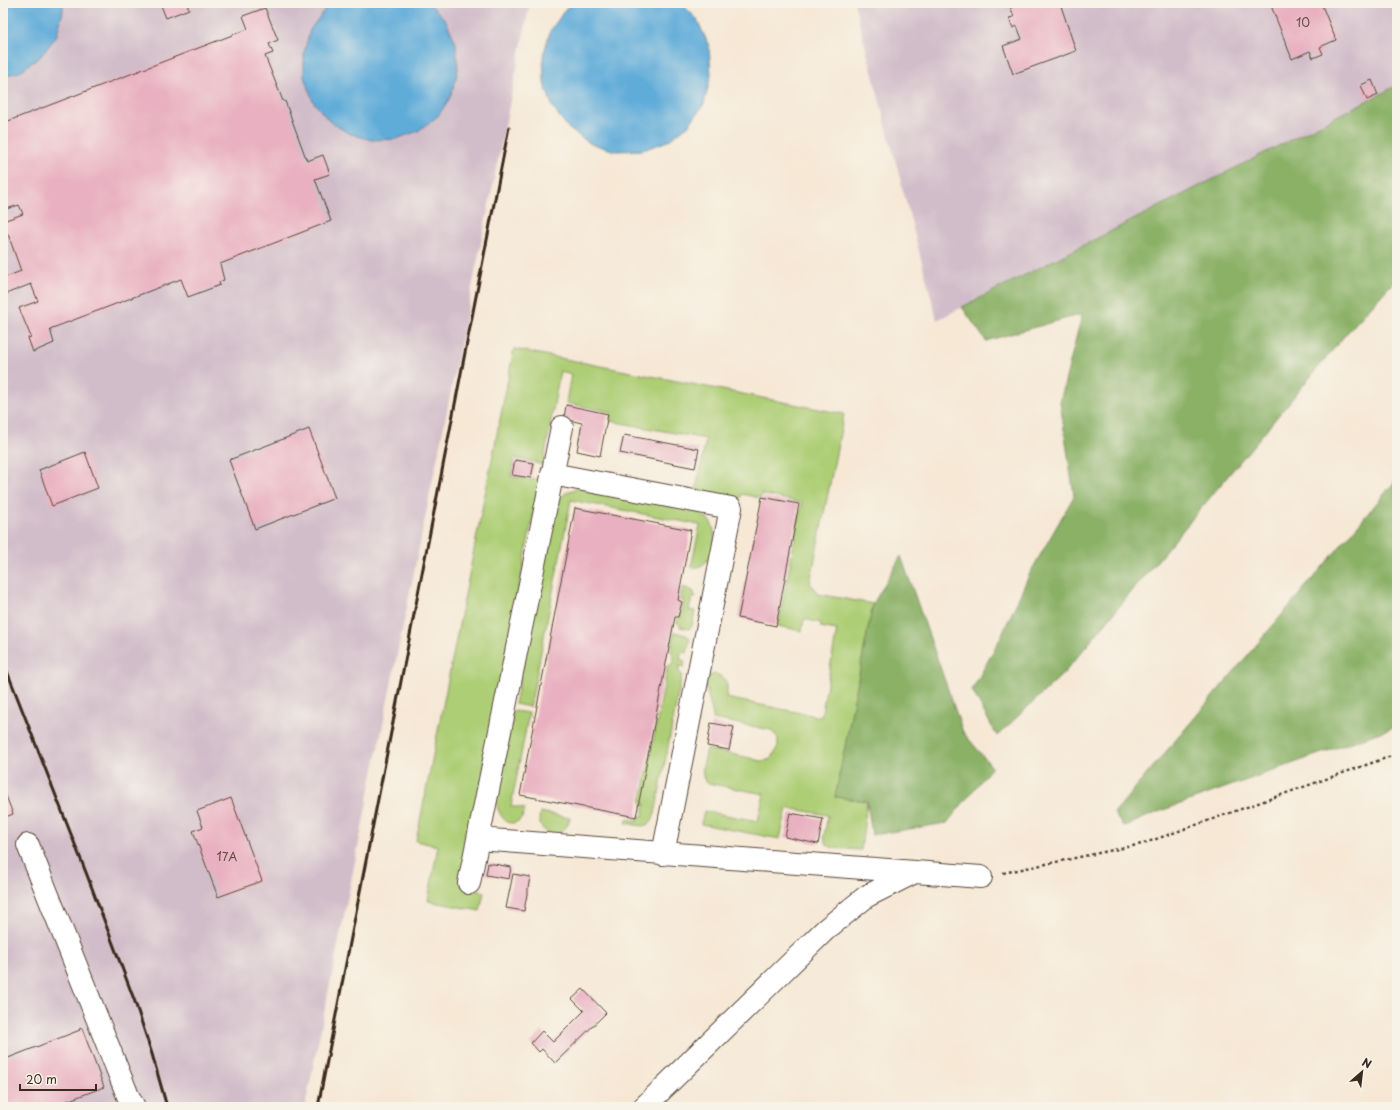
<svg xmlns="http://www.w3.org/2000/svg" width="1400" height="1110" font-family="'Playpen Sans',sans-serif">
<rect width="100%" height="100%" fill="#f7f3e8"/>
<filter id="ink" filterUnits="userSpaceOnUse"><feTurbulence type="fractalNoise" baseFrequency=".025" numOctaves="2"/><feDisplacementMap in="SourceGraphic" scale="8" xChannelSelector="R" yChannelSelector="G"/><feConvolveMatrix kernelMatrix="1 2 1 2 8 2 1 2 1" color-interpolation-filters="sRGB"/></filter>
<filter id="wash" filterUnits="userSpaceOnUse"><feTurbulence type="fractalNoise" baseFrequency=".012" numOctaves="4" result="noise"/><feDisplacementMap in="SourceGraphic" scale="16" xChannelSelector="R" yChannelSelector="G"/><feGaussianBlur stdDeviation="0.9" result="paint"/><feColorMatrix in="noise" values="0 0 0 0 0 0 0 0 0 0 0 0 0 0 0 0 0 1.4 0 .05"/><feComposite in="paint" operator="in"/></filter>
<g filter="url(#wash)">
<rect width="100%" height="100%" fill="#f6e8d5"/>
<path fill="#d1bdc9" d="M3 3H530L305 1107H3Z
M854 3H1397V86L937 320Z"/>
<path fill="#adce75" stroke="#747c4a" d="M514 349 844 414 810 583 818 594 873 604 835 797 867 801 861 850 833 848 827 845 824 836 828 815 787 808 780 839 701 824 704 811 758 821 764 794 707 783C698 775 705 760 707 749L750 758 760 761 768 760 772 758 778 746V738L771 730 713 719V715L705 683 708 676 716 674C729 679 728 687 726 698L821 717 837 630 820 627 821 623 804 619 802 631 778 626 802 503 761 494 760 498 742 494 740 499 696 490 706 439 610 421 611 412 566 403 571 374 560 371 543 465 535 463 536 462 514 458 511 476 532 480 533 479 540 480 461 886 484 892 480 911 428 901 438 846 416 841Z
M580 487 699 511C703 514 709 519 712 525 719 541 712 568 691 568L700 525 571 500 530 707 515 704 557 501 567 492Z
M683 587 693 591 696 598H692L689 610 695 611 692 626 689 629 680 627V624L677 623 678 619H680L684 601 680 599Z
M674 632 686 635 690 638 687 653 682 652 680 659 685 661 684 667 679 666V673L682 674 655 814C649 830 641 826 626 823L627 819 638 821 639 816H643L645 804 641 803 668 665H672L674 653 671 652Z
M513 711 529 713 511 806 525 809 522 818C508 831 499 816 496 802Z
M540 812 570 818C564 843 534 836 540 812Z"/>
<path fill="#8ab166" stroke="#626e42" d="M1396 86 1397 278 1346 334 1064 673 997 736 972 690 1001 637 1030 573 1074 496 1060 402 1082 314 986 341 962 307Z
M1397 479V726L1158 812 1123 827 1114 813Z
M901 556 963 732 992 767 947 823 872 835 867 801 835 797 873 604Z"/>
<path fill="#60acd9" stroke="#4e6b7c" d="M3 3H63V11L57 35 41 56 19 72 3 76Z
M333 3H429L445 19 456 43 458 70 451 96 438 116 418 131 396 139 371 140 348 133 328 120 313 101 304 77V53L310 30 326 8Z
M573 3H681L697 19 709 46 711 75 704 104 689 125 668 141 643 150 616 151 591 144 569 129 553 108 544 83 543 56 550 31 567 7Z"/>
<g id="blocks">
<path fill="#e9b0c1" d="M160 3H189L187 4 189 9 166 18Z
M1009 3H1060L1076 51 1013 74 1003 46 1022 39 1017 26 1013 28 1009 18 1014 17Z
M1270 3H1321L1336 40 1320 47 1323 54 1313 58 1310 51 1292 59Z
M265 8 278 40 269 44 273 53 265 56 283 101H285L307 161 323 155 330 174 315 179 331 221 220 264 224 280 219 282 220 285 188 297 181 279 50 329 54 343 33 352 28 338 31 337 19 308 38 301 31 284 3 295V278L21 271 8 234 3 236V221L23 214 19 205 3 210V123L248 29 243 16Z
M1372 80 1378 95 1367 100 1361 85Z
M566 405 608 414 600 456 577 451 582 423 564 419Z
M309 429 335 498 255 529 229 460Z
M624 435 699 449 695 468 620 453Z
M85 452 98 488 52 506 39 470Z
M515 460 534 463 531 478 512 475Z
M762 497 799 504 776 626 738 618Z
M575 508 691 530 678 600 682 602 678 617H675L636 817 520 795Z
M711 723 734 727 729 750 707 746Z
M3 788 13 814 3 818Z
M231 798 262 881 218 897 193 831 203 827 197 811Z
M790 813 823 819 818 844 785 837Z
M488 863 511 867 509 879 486 875Z
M513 874 530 877 524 911 506 908Z
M583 989 606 1013 555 1063 542 1049 539 1052 531 1043 542 1031 553 1042 584 1011 572 999Z
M82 1028 104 1087 51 1107H3V1060L80 1030 79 1029Z"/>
</g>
</g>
<g filter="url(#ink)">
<use href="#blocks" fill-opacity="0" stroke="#574639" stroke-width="1"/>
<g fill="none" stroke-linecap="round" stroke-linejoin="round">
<defs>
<path id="minor" d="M562 427 478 839 981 877
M552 474 731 508 663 854
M28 845 128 1096 134 1107
M469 883 478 839
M644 1107 825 930 867 896 913 873"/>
</defs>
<use href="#minor" stroke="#574639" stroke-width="24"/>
<path stroke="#574639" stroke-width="2.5" stroke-dasharray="3 3" stroke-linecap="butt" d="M1003 873 1142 844 1397 754"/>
<use href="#minor" stroke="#fff" stroke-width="22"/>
<path stroke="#3b2a1e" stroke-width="3" d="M3 661 87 875 135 1002 152 1054 167 1107
M318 1107 509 127"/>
</g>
</g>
<g text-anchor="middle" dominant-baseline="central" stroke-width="3.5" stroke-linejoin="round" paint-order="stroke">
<g font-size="12" fill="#664c47">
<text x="1303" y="22">10</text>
<text x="227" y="856">17A</text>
</g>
</g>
<rect width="1400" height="1110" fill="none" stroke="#f7f3e8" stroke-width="16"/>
<g transform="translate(1362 1072) rotate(28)" stroke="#f7f3e8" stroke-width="3" paint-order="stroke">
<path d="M0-3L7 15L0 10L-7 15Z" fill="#3b2a1e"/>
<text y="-6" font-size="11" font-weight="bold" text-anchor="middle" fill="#3b2a1e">N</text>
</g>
<path d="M20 1084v6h76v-6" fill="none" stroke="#3b2a1e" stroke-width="2"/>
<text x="26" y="1084" font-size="12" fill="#3b2a1e" stroke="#f7f3e8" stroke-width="3" paint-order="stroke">20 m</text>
</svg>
